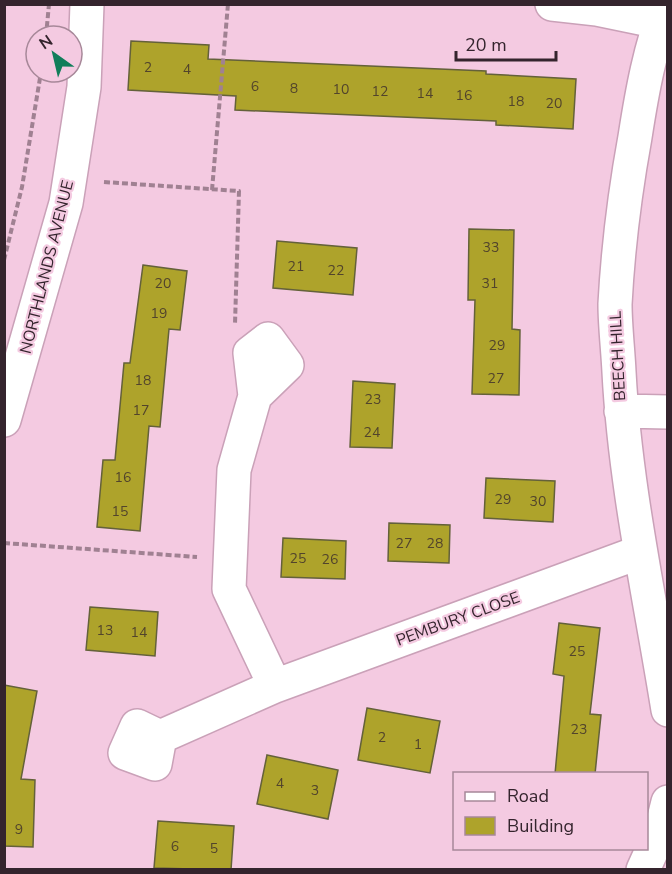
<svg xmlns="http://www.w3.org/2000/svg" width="672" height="874" font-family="'Nunito Sans',sans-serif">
<rect width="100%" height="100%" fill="#f4cae1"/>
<path fill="#aea32b" stroke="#64613a" stroke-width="1.5" d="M131 41 209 45 208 59 486 71V74L576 79 573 129 496 125V121L235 110 236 96 128 90Z
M469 229 514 230 512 329 520 330 519 395 472 394 475 300H468Z
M277 241 357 248 353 295 273 288Z
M143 265 187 271 180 330 169 329 160 427 149 426 140 531 97 527 103 460H115L124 363H130Z
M353 381 395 384 392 448 350 447Z
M486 478 555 481 553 522 484 518Z
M389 523 450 525 449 563 388 561Z
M283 538 346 541 345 579 281 577Z
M90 607 158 612 155 656 86 650Z
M559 623 600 628 590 714 601 715 595 774H555L564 676 553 674Z
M4 685 37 691 21 779 35 780 33 847 4 846Z
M367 708 440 721 430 773 358 760Z
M267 755 338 770 328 819 257 804Z
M158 821 234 826 231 870 154 868Z"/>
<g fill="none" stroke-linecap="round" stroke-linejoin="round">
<defs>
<path id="minor" d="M552 4 597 9 660 22
M667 4C650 47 642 92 635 137 625 192 618 248 615 304 615 326 618 350 619 372 625 486 650 598 668 710
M255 396 287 365 268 339 250 353 255 396 234 470 229 589 275 686
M621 411 668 412
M160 737 137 726 125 753 155 764 160 737 275 686 640 552
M643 870 661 830 668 802"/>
<path id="tertiary" d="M4 420 66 203 84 87 87 4"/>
</defs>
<use href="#minor" stroke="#caa1b8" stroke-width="36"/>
<use href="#tertiary" stroke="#caa1b8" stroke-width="36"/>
<path stroke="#a08192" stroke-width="4" stroke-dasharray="6 3" stroke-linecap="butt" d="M46 36 49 4
M104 182 239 191 235 324
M212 190 228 4
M4 260 22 187 41 72
M4 543 197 557"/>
<use href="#minor" stroke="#fff" stroke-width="33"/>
<use href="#tertiary" stroke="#fff" stroke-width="33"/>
</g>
<g text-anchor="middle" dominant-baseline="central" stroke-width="4.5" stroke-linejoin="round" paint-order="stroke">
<g font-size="14" fill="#52442c">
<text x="148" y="67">2</text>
<text x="187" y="69">4</text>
<text x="255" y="86">6</text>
<text x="294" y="88">8</text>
<text x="341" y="89">10</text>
<text x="380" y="91">12</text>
<text x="425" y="93">14</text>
<text x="464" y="95">16</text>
<text x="516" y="101">18</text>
<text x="554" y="103">20</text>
<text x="491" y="247">33</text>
<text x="296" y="266">21</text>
<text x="336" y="270">22</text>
<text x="163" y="283">20</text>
<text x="490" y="283">31</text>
<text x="159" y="313">19</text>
<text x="497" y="345">29</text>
<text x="496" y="378">27</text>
<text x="143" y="380">18</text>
<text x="373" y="399">23</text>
<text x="141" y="410">17</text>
<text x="372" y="432">24</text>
<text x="123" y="477">16</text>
<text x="503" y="499">29</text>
<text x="538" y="501">30</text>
<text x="120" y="511">15</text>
<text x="404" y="543">27</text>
<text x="435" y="543">28</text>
<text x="298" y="558">25</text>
<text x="330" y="559">26</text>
<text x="105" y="630">13</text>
<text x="139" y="632">14</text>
<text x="577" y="651">25</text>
<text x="579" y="729">23</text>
<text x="382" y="737">2</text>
<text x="418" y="744">1</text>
<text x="280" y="783">4</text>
<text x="315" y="790">3</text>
<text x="19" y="829">9</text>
<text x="175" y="846">6</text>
<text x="214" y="848">5</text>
</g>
<g font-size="16" fill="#34242d" stroke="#f4cae1">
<text transform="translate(47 267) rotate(-76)">NORTHLANDS AVENUE</text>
<text transform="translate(618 356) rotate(-93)">BEECH HILL</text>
<text transform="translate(458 619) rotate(-20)">PEMBURY CLOSE</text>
</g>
</g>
<rect width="672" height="874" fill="none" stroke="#34242d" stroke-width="12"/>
<rect x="453" y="772" width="195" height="78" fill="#f4cae1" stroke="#a78899" stroke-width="1.5"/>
<rect x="465" y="792" width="30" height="9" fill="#ffffff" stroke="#a78899" stroke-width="1.5"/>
<text x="507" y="802" font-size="18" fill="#34242d">Road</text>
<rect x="465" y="817" width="30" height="18" fill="#aea32b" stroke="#a78899" stroke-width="1.5"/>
<text x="507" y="832" font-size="18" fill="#34242d">Building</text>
<g transform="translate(54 54) rotate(326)"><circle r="28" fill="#f4cae1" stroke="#a78899" stroke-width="1.5"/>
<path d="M0-4.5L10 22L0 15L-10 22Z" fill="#117e5a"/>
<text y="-9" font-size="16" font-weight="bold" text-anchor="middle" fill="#34242d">N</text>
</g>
<path d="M456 51v9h100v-9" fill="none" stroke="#34242d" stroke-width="3"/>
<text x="465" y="51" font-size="18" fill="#34242d" stroke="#f4cae1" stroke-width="4.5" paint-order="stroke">20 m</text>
</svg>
